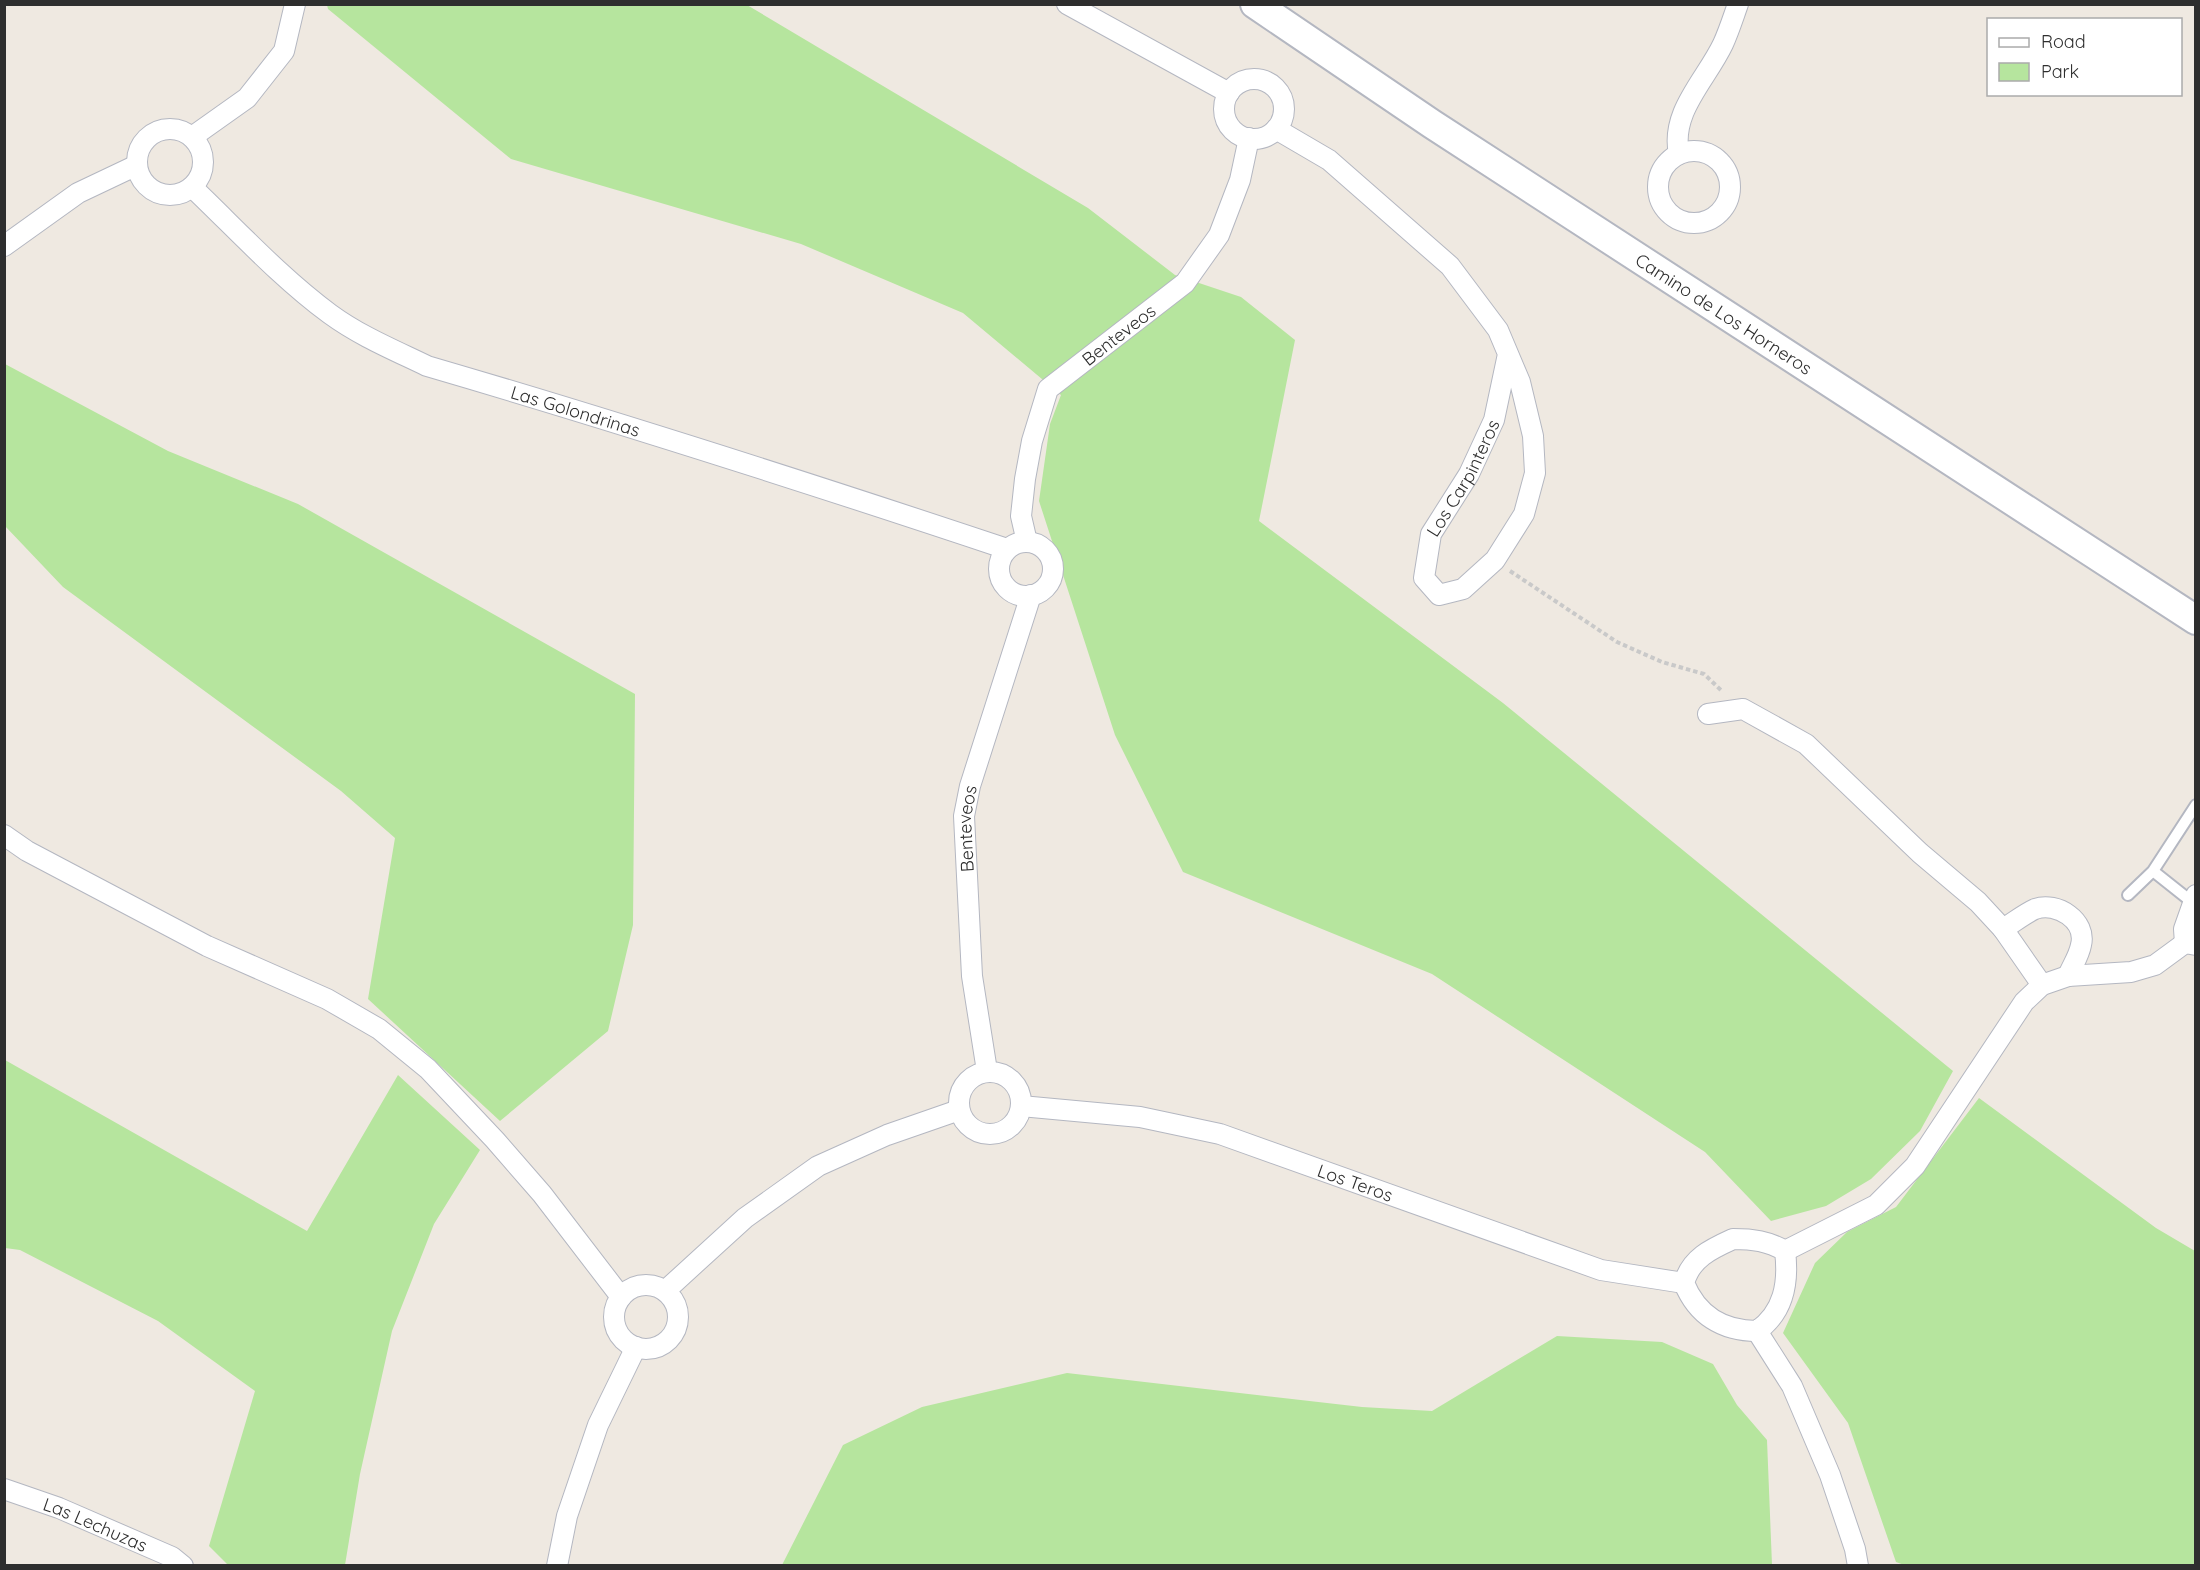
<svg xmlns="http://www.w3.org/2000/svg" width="2200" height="1570" font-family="Quicksand,sans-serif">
<rect width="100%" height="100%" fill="#efe9e1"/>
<path fill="#b6e59e" d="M327 5H747L1088 208 1175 275 1241 297 1295 340 1259 521 1503 703 1953 1071 1920 1131 1871 1179 1826 1206 1771 1221 1705 1152 1432 974 1183 872 1115 735 1039 501 1050 424 1061 395 963 313 801 244 511 159 328 9Z
M5 364 168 451 298 504 635 694 633 925 608 1031 500 1121 368 999 395 838 341 791 63 587 5 526Z
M5 1060 307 1231 398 1075 480 1150 434 1224 392 1331 360 1474 345 1565H228L209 1546 255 1391 158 1321 20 1250 5 1248Z
M1979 1098 2156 1228 2195 1251V1565L1907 1566 1896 1562 1848 1423 1783 1333 1815 1263 1847 1232 1896 1207Z
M1557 1336 1662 1342 1713 1364 1737 1405 1767 1440 1772 1565H782L843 1445 922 1407 1067 1373 1362 1407 1432 1411Z"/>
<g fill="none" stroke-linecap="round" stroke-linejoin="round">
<defs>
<path id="lane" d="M2153 871 2192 902
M2128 895 2153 871 2196 805"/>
<g id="street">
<path d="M1067 4 1229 93"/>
<circle cx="1254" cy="109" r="30"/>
<circle cx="170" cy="162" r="33"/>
<path id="s1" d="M1276 129 1329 160 1450 266 1498 330 1520 382 1533 436 1535 473 1524 514 1495 560 1463 589 1439 595 1424 578 1431 534 1469 474 1494 420 1508 354"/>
<path d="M192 137 247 98 284 51 295 4"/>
<circle cx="1694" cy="187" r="36"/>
<path d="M1679 154C1670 112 1706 80 1723 44 1729 31 1733 18 1738 4"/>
<path id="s2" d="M192 187C237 230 280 277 330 314 360 336 394 350 427 366 622 423 815 485 1007 549"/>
<path d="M4 246 78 193 137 165"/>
<path id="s3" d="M1027 542 1021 516 1025 479 1032 441 1048 389 1185 283 1219 235 1240 180 1249 138"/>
<circle cx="1026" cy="569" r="27"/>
<path d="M1708 714 1743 709 1806 744 1920 853 1978 902 2003 929 2042 985"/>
<path d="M4 835 27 851 207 946 327 999 379 1029 428 1069 495 1140 542 1194 621 1297"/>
<path d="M2003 929C2013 923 2024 914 2035 909 2057 901 2087 921 2081 945 2079 956 2072 966 2068 976"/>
<path d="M2185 943 2184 929 2196 895"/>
<path id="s4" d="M987 1071 972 976 964 816 970 786 1031 595"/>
<circle cx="990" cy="1103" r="31"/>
<path id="s5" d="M1021 1106 1140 1117 1220 1134 1601 1270 1684 1283"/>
<path d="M1733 1239C1753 1239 1768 1241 1785 1251 1789 1283 1784 1312 1757 1331 1722 1331 1697 1315 1684 1283 1691 1258 1711 1249 1733 1239Z"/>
<path d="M1785 1251 1876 1205 1915 1166 2024 1002 2042 985 2068 976 2131 972 2155 965 2185 943 2196 945"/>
<circle cx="646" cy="1317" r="32"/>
<path d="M665 1291 745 1218 818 1166 887 1135 959 1110"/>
<path d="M1757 1331 1792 1386 1830 1475 1855 1549 1858 1566"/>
<path id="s6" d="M4 1489 59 1508 172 1557 183 1566"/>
<path d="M557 1566 567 1516 598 1425 636 1347"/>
</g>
<g id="secondary">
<path id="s7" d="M1255 4 1432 124 2196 620"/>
</g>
</defs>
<use href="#lane" stroke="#b4b7c1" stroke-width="14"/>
<use href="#street" stroke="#b4b7c1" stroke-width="22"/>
<use href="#secondary" stroke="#b4b7c1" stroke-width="32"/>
<path stroke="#c9c9c9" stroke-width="4" stroke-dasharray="4.5 3" stroke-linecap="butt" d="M1510 571 1617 642 1662 662 1704 674 1723 692"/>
<use href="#lane" stroke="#fff" stroke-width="10"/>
<use href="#street" stroke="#fff" stroke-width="20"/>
<use href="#secondary" stroke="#fff" stroke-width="28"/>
</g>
<g text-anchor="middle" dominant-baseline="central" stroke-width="4.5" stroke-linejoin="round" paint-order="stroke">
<g font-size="18" fill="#2e2e2e" stroke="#fff">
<text stroke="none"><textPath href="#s7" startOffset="562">Camino de Los Horneros</textPath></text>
<text stroke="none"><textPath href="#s3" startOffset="246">Benteveos</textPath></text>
<text stroke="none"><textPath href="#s2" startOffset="453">Las Golondrinas</textPath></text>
<text stroke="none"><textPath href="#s1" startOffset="748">Los Carpinteros</textPath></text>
<text stroke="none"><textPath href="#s4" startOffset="244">Benteveos</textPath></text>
<text stroke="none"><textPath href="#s5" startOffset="345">Los Teros</textPath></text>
<text stroke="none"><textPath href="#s6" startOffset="98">Las Lechuzas</textPath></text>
</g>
</g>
<rect width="2200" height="1570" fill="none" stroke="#2e2e2e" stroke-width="12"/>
<rect x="1987" y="18" width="195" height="78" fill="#ffffff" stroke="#ababab" stroke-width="1.5"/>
<rect x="1999" y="38" width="30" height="9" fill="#ffffff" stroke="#ababab" stroke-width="1.5"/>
<text x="2041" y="48" font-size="18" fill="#2e2e2e">Road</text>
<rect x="1999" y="63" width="30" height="18" fill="#b6e59e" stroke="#ababab" stroke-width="1.5"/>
<text x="2041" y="78" font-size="18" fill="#2e2e2e">Park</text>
</svg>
